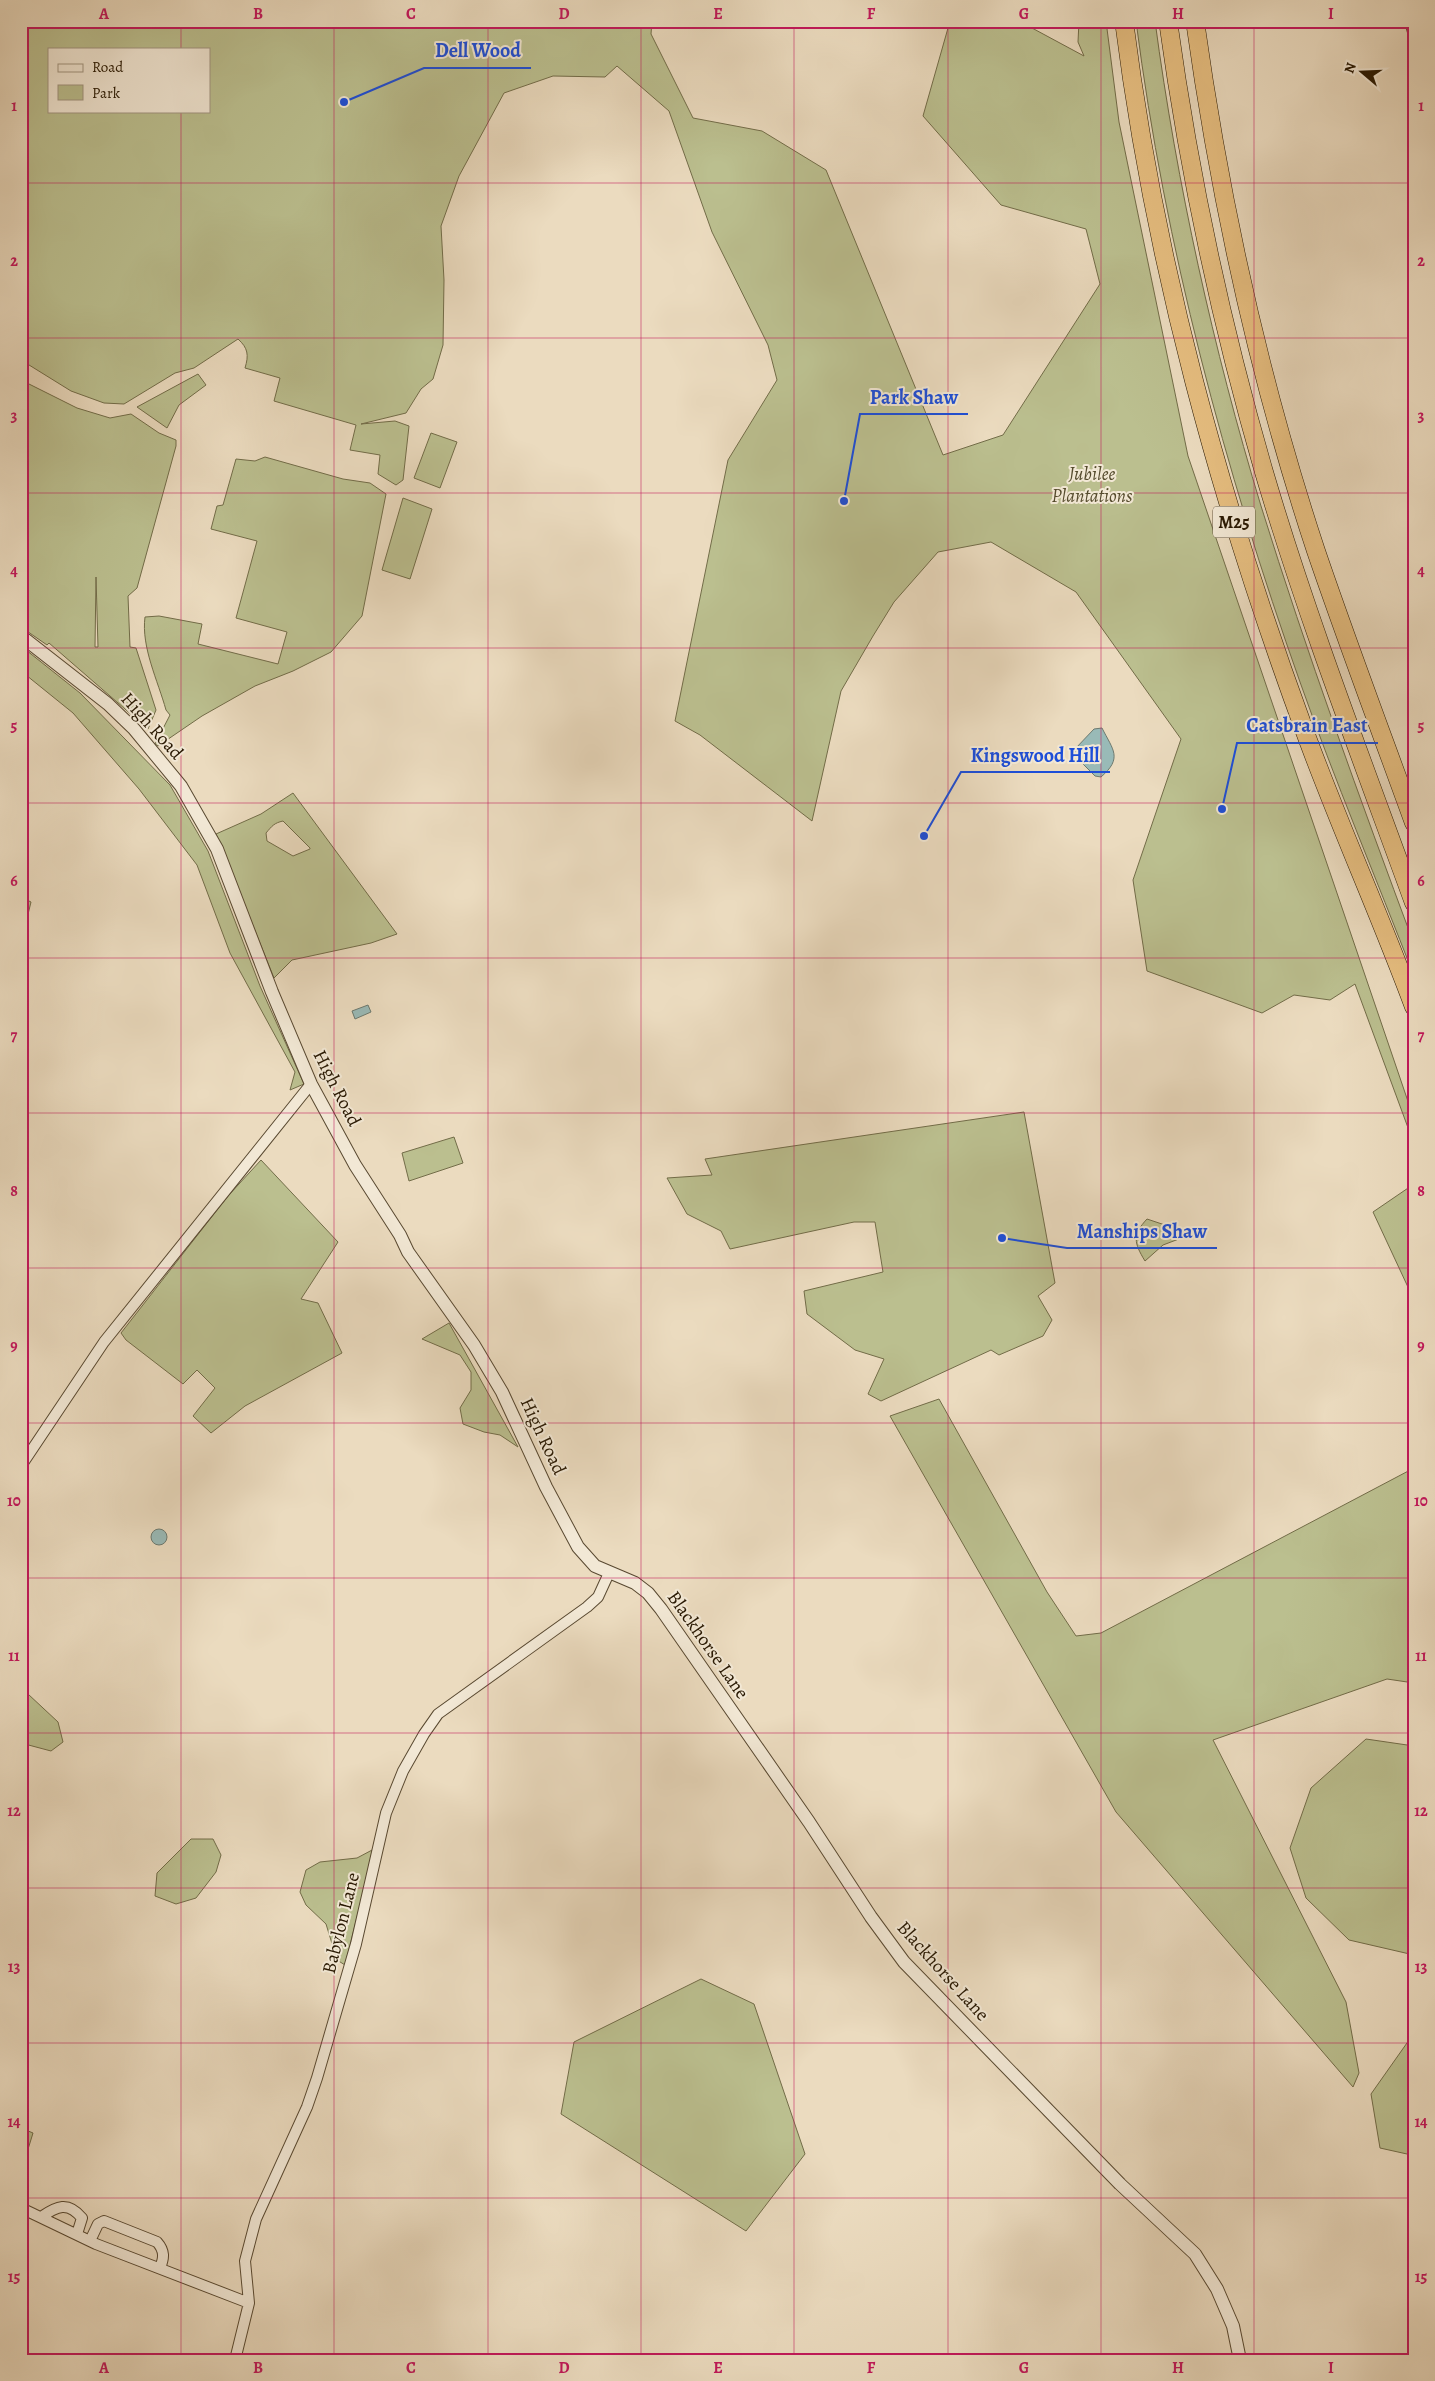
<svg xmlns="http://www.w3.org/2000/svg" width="1435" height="2381" font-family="Alegreya,serif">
<rect width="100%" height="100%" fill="#ebdbbf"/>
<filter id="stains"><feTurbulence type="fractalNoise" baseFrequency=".004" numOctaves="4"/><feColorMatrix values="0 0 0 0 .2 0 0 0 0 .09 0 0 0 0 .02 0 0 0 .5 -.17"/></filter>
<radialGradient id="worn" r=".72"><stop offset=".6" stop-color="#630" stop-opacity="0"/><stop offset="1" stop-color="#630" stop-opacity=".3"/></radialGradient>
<path fill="#bbbf8f" stroke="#726c48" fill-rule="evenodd" d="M21 21H652L651 34 693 118 762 131 826 170 943 455 1003 435 1100 284 1086 229 1001 205 923 116 950 21H1019L1084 56 1078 42 1079 21H1106L1119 122 1188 456 1414 1119V1144L1355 984 1330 1000 1294 995 1262 1013 1147 971 1133 880 1181 739 1076 592 991 542 938 552 894 602 873 636 841 691 812 821 700 735 675 721 728 460 777 380 768 345 712 232 669 111 617 66 605 77 553 76 504 93 459 176 441 226 444 280 443 345 433 379 421 389 406 413 361 424 395 421 409 426 403 480 396 485 378 474 380 455 350 450 356 425 274 401 280 378 245 368C249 355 248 348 238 339L194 368 175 373 124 404 104 403 71 391 21 360ZM49 49H209V111H49Z
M1136 21H1155C1177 185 1213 348 1261 506 1307 654 1360 799 1414 944V976C1376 878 1335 781 1300 682 1224 468 1165 247 1136 21Z
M198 374 206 385 179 405 167 428 137 407Z
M21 380 77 408 110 418 131 414 159 433 176 440V446L137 588 128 596 130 647 136 648 156 710 148 729 49 643 47 645 21 627ZM96 577 98 647H95Z
M431 433 457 442 440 488 414 478Z
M265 457 343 479 370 483 386 494 362 616 331 652 293 671 255 686 202 716 158 746 155 744 170 715 166 710C158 681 141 647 145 617L159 616 202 624 198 644 278 664 287 632 236 618 257 541 211 529 217 506 223 505 236 459 255 461Z
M403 498 432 509 410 579 382 570Z
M21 646 80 693 170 785 208 851 260 986 304 1084 290 1090 295 1072 230 953 197 865 139 789 73 713 21 671Z
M293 793 397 934 371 943 292 960 274 978 216 834 261 814ZM283 821 310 848V849L293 856 267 841 266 833C272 826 274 823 283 821Z
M21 897 31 902 21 943Z
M1024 1112 1055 1283 1038 1296 1052 1320 1043 1336 999 1355 991 1350 881 1401 868 1394 884 1359 855 1350 807 1314 804 1291 883 1272 875 1222H854L730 1249 721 1231 687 1214 667 1178 712 1175 705 1159Z
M454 1137 463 1163 409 1181 402 1153Z
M261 1160 338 1242 301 1299 318 1303 342 1353 245 1406 211 1433 193 1416 215 1388 197 1370 183 1384 126 1340 121 1333 228 1196Z
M1414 1184V1300L1373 1212Z
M1147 1219 1192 1234 1163 1245 1145 1261C1134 1243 1132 1235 1147 1219Z
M449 1323 518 1447 500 1435 484 1432 463 1424 460 1408 471 1390V1372L460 1355 422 1339Z
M939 1399 1047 1592 1076 1636 1101 1633 1414 1468V1683L1387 1679 1213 1740 1346 2002 1359 2073 1353 2087 1116 1812 890 1416Z
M28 1694 58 1722 63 1742 51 1751 21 1743V1709Z
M1366 1739 1414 1746V1955L1349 1940 1306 1898 1290 1848 1311 1788Z
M191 1839H213L221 1855 216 1872 196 1898 176 1904 155 1896 157 1873Z
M374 1849 345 1965 337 1960 326 1924 306 1905 300 1892 306 1870 320 1862 357 1858Z
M701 1979 754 2004 805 2154 746 2231 561 2114 574 2042Z
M1414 2033V2153L1407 2154 1380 2148 1371 2094Z
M21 2128 33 2133 21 2172Z"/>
<path fill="#99bab7" stroke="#6c796f" d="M1102 728C1113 750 1123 758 1101 777L1095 776 1075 756V749L1094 729Z
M368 1005 371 1012 355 1019 352 1011Z
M151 1537a8 8 0 1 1 16 0a8 8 0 1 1-16 0Z"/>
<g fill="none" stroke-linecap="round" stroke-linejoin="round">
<defs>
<path id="minor" d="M21 1466 104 1342 311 1084
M21 2208 96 2244 249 2303
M41 2217C57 2206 68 2201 82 2218L77 2234
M90 2241 98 2224 104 2221 157 2242C165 2251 164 2258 160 2268
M235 2360 249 2303 245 2261 256 2219 307 2107 317 2078 356 1944 386 1813 403 1771 424 1734 438 1714 587 1607 598 1597 609 1573"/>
<path id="tertiary" d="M1411 21 1414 32
M21 636 108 704 134 729 181 786 217 849 272 992 311 1084 355 1165 400 1235 408 1252 474 1345 502 1392 546 1487 578 1547 595 1566 635 1583 648 1593 661 1609 809 1822 871 1917 904 1962 1120 2184 1195 2254 1217 2289 1233 2326 1240 2360"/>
<path id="motorway" d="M1124 21C1155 266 1220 501 1305 732 1339 825 1380 915 1414 1007
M1168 21C1189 173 1221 324 1264 472 1307 618 1362 760 1414 903
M1195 21C1220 200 1259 379 1316 551 1347 642 1381 732 1414 823"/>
</defs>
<use href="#minor" stroke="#594931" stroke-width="12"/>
<use href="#tertiary" stroke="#594931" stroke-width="14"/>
<use href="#motorway" stroke="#281802" stroke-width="19"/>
<use href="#minor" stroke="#f2e8d5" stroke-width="10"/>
<use href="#tertiary" stroke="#f2e8d5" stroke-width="12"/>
<use href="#motorway" stroke="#e6be80" stroke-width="18"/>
</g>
<path fill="none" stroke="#c2185b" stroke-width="1" stroke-opacity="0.55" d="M181 21V49M334 21V2360M488 21V2360M641 21V2360M794 21V2360M948 21V2360M1101 21V2360M1254 21V2360M181 111V2360M21 183H1414M21 338H1414M21 493H1414M21 648H1414M21 803H1414M21 958H1414M21 1113H1414M21 1268H1414M21 1423H1414M21 1578H1414M21 1733H1414M21 1888H1414M21 2043H1414M21 2198H1414"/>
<g text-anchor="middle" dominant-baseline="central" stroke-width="4" stroke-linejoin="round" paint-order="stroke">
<rect fill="#f2e8d5" stroke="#655641" stroke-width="1" x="1213" y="506.5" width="42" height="31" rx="4"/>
<g font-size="18" font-weight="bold" fill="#281802">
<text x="1234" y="522">M25</text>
</g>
<g font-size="19" font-style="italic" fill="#544a2c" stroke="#f2e8d5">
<text x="1092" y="474">Jubilee<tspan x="1092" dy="22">Plantations</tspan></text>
</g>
<g font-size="19" fill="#281802" stroke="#f2e8d5">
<text transform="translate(152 726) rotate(48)">High Road</text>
<text transform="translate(337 1088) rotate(63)">High Road</text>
<text transform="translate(543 1436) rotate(65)">High Road</text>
<text transform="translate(708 1645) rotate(55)">Blackhorse Lane</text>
<text transform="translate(341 1923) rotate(-76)">Babylon Lane</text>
<text transform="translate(943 1971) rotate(48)">Blackhorse Lane</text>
</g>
</g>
<path fill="none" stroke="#1d4ed8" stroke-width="2" d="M344 102L424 68H531M844 501L860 414H968M1222 809L1237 743H1378M924 836L961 772H1110M1002 1238L1067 1248H1217"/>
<g fill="#1d4ed8" stroke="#f2e8d5" stroke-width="2">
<circle cx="344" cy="102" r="5"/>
<circle cx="844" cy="501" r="5"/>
<circle cx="1222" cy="809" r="5"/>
<circle cx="924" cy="836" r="5"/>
<circle cx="1002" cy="1238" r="5"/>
</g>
<g font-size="20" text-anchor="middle" font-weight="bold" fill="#1d4ed8" stroke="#f2e8d5" stroke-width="4" stroke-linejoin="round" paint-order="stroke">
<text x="478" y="57">Dell Wood</text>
<text x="914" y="404">Park Shaw</text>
<text x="1307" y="732">Catsbrain East</text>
<text x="1035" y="762">Kingswood Hill</text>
<text x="1142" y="1238">Manships Shaw</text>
</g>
<rect width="1435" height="2381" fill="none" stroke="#ebdbbf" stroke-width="55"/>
<rect x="48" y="48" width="162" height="65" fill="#f2e8d5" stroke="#a19581"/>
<rect x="58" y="64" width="25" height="8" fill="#f2e8d5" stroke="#a19581"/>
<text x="92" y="72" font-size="15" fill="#281802">Road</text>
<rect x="58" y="85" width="25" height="15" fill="#bbbf8f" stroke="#a19581"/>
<text x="92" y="98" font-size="15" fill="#281802">Park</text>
<g transform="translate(1362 72) rotate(289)" stroke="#f2e8d5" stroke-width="4" paint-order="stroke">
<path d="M0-4L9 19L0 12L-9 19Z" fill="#281802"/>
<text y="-8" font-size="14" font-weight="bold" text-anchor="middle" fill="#281802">N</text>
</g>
<rect x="28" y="28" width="1380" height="2326" fill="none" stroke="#c2185b" stroke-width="2"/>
<g font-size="16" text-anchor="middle" font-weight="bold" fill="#c2185b">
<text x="104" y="19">A</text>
<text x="258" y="19">B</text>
<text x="411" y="19">C</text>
<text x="564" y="19">D</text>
<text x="718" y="19">E</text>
<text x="871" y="19">F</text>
<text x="1024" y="19">G</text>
<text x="1178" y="19">H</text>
<text x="1331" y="19">I</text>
<text x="14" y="111">1</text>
<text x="1421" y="111">1</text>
<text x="14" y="266">2</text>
<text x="1421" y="266">2</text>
<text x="14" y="421">3</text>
<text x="1421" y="421">3</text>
<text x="14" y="576">4</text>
<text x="1421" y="576">4</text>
<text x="14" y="731">5</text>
<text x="1421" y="731">5</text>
<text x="14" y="886">6</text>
<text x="1421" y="886">6</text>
<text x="14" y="1041">7</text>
<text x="1421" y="1041">7</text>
<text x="14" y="1196">8</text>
<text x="1421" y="1196">8</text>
<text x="14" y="1351">9</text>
<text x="1421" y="1351">9</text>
<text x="14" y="1506">10</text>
<text x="1421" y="1506">10</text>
<text x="14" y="1661">11</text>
<text x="1421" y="1661">11</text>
<text x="14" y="1816">12</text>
<text x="1421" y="1816">12</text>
<text x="14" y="1972">13</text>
<text x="1421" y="1972">13</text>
<text x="14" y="2127">14</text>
<text x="1421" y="2127">14</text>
<text x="14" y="2282">15</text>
<text x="1421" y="2282">15</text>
<text x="104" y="2373">A</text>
<text x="258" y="2373">B</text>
<text x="411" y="2373">C</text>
<text x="564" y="2373">D</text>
<text x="718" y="2373">E</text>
<text x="871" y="2373">F</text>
<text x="1024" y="2373">G</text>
<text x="1178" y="2373">H</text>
<text x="1331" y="2373">I</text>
</g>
<rect width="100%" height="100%" filter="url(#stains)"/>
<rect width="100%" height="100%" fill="url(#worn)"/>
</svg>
